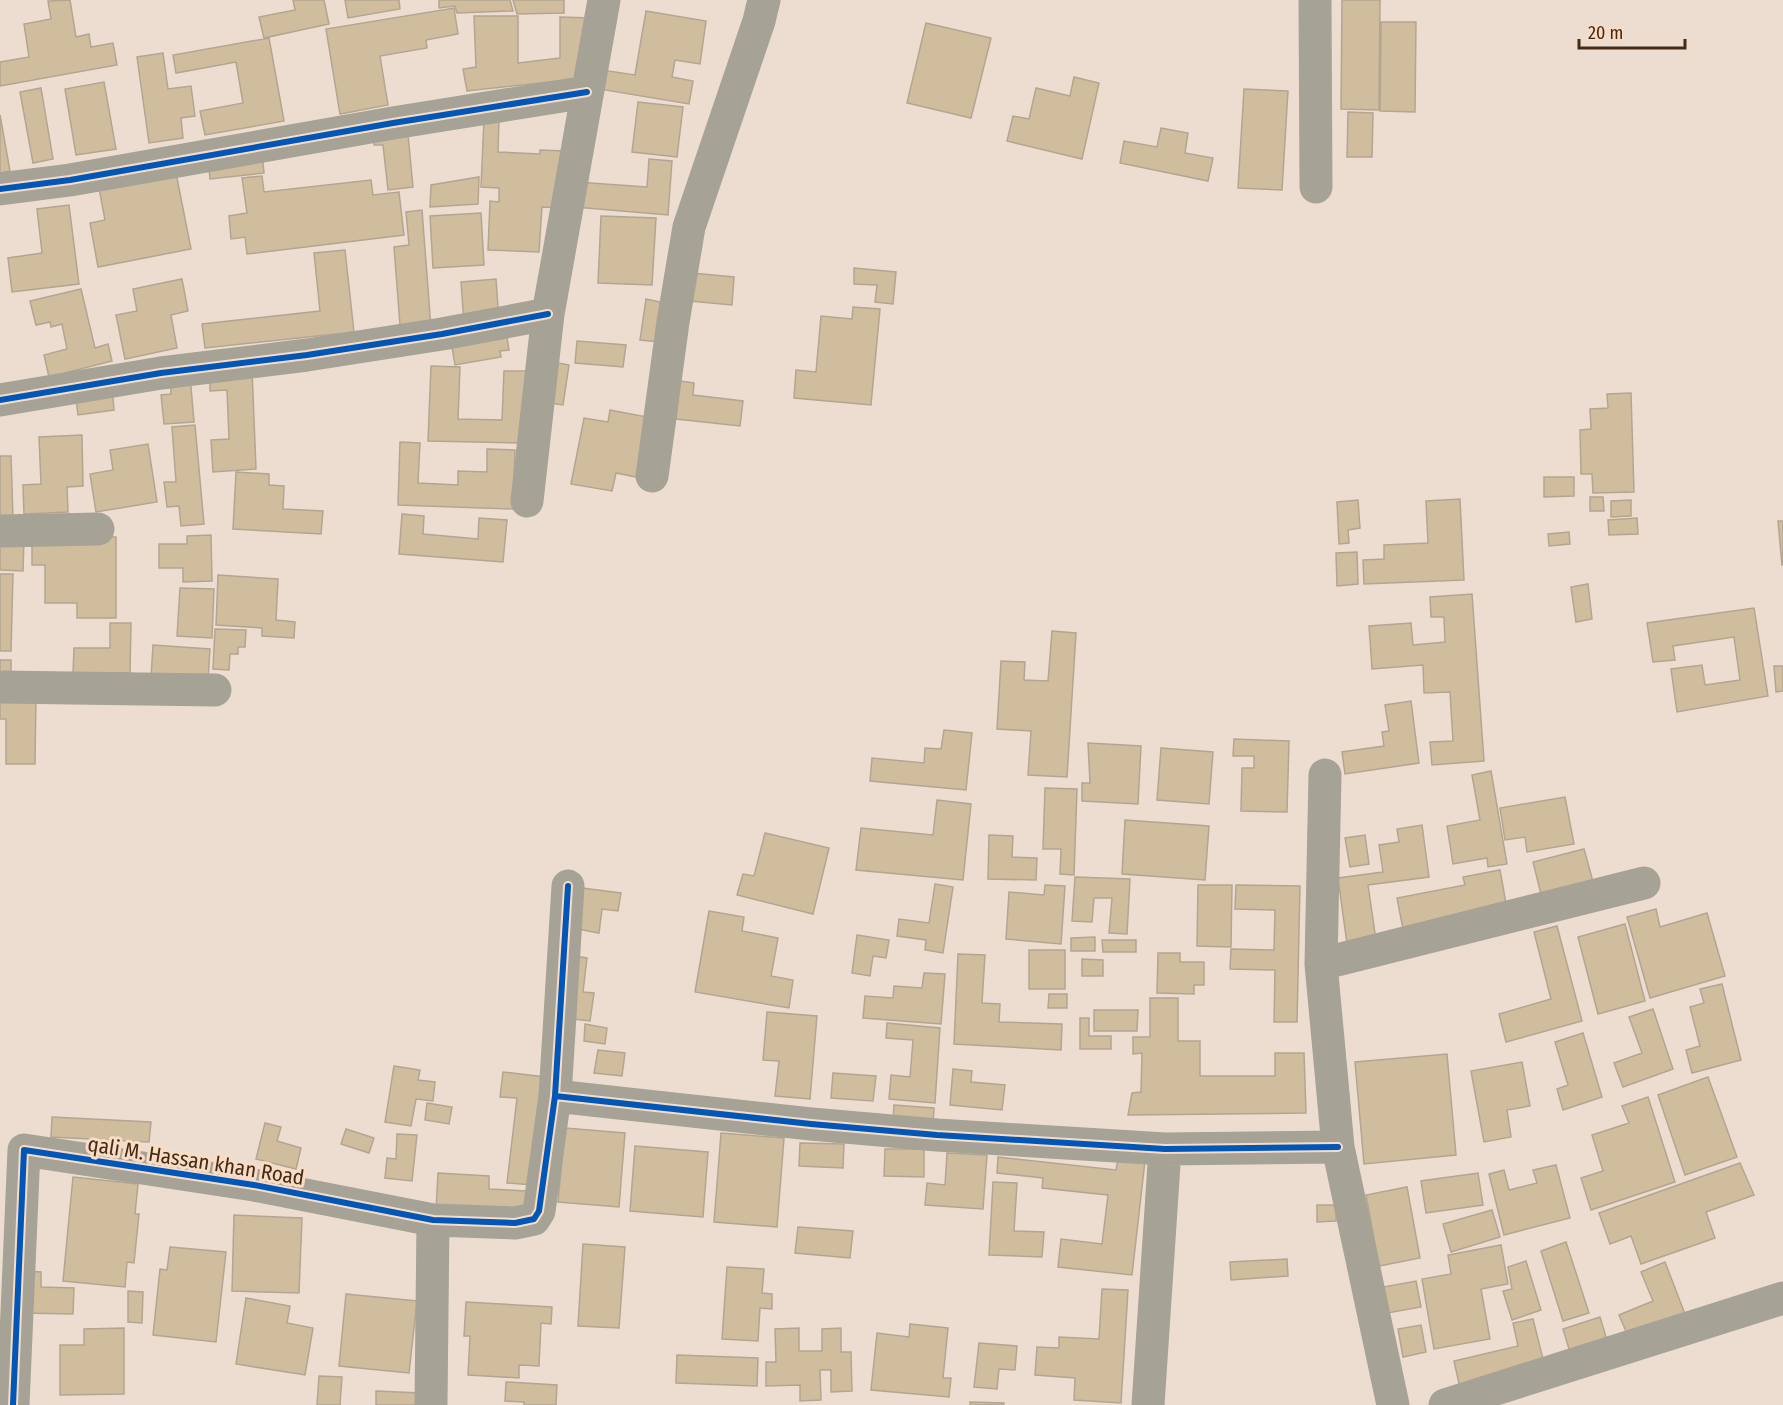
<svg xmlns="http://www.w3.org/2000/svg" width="1783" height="1405" font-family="'Fira Sans Condensed',sans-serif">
<rect width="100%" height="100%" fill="#edddd1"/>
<path fill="#d0bd9e" stroke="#b4a591" stroke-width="1.5" d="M70 0 76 37 89 34 91 47 113 43 117 65 0 86V62L29 57 24 24 51 19 48 1Z
M293 0H324L329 24 264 38 259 17 295 10Z
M345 0H399L400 9 348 18Z
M439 0H510L513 11 457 13 455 6 439 8Z
M513 0H564V13L517 14Z
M1342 0H1380L1379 110 1341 109Z
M454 8 458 34 426 40 427 48 380 56 388 105 340 114 326 29Z
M646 11 706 21 700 64 675 60 672 77 693 81 689 104 599 89 602 70 635 75Z
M474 16H518V63L560 58V17L591 18 586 78 467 91 463 69 476 67Z
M1381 22H1416L1415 112 1380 111Z
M926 23 991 38 971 118 907 103Z
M269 38 284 121 205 135 200 111 243 103 236 62 176 73 173 55Z
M163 53 168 89 191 86 195 116 181 118 183 138 149 143 137 57Z
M1074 77 1099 83 1082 159 1007 141 1013 116 1029 119 1036 88 1070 96Z
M104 82 116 149 76 155 65 89Z
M41 88 53 159 33 163 20 92Z
M1244 89 1288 91 1282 190 1238 188Z
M638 102 683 107 677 157 632 152Z
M1348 112 1373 113 1372 157H1347Z
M0 115 10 171 0 173Z
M484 119H499L498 152 540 154V150L565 151 562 208 542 207 539 252 488 250 490 201 499 202V188L481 187Z
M407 124 413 187 388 190 383 145H374L373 127Z
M1161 128 1188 133 1185 153 1213 158 1208 181 1120 163 1124 141 1157 147Z
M262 153 264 173 210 179 208 160Z
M649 159 672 161 668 215 575 207 577 182 647 187Z
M176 173 191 249 98 267 90 223 105 220 99 188Z
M262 176 264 192 371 180 373 195 399 192 404 235 247 254 245 237 231 239 229 216 247 213 242 178Z
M479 177 478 204 430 207 431 185Z
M69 205 79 284 12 292 8 258 42 253 37 209Z
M422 210 431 328 400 325 394 247 409 245 406 212Z
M481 213 484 265 433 268 430 216Z
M601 216 656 218 652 285 598 283Z
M345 250 354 332 205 348 202 324 320 311 314 253Z
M854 268 896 272 893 304 875 302 877 285 854 284Z
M692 273 734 277 732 305 690 301Z
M182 279 188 311 171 315 177 348 125 359 116 315 137 311 133 289Z
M496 279 499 321 464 324 461 282Z
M81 289 95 348 108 344 112 361 49 377 44 355 67 349 62 324 51 327 50 322 36 325 30 301Z
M646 299 665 303 659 342 640 340Z
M853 307 880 309 871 405 794 398 796 370 816 372 821 316 852 319Z
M506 331 509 350 500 351 501 357 455 365 451 341Z
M577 341 626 345 623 367 575 363Z
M548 361 569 365 563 405 543 402Z
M431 366 460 367 458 419 502 420 504 371H526L524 443 428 441Z
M252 369 256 469 213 472 211 440 229 439 227 390 210 391V383Z
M190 375 194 422 164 424 161 395 171 394 170 377Z
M680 381 694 383 693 395 743 401 740 426 676 419Z
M112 386 114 410 78 415 75 391Z
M1631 393 1634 492 1593 493 1592 474H1581L1580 430 1591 429 1590 409 1608 408 1607 394Z
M610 410 647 417 636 477 616 473 612 491 571 484 584 418 608 422Z
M195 425 204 524 181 526 179 506 167 507 164 482H176L172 427Z
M82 435 83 486 67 487 68 512 24 514 23 485 41 484 39 437Z
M400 442 420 443 418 483 458 485V471L487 472V449L515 450 513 509 398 505Z
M148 444 157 502 96 512 90 474 113 470 110 450Z
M0 456H11L13 518H0Z
M236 472 269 474V485L284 486 283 509 323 511 321 534 233 529Z
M1544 477H1574V496L1544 497Z
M1590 497H1603L1604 511H1590Z
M1460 499 1464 580 1364 584 1363 560 1384 559V545L1428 543 1426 501Z
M1358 500 1360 528 1348 530 1349 543 1339 544 1337 502Z
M1631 500V516L1611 517V501Z
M402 514 424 516 423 534 478 539 479 518 507 520 503 562 399 554Z
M1637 518 1638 534 1609 535 1608 520Z
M1778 521H1783V565H1782Z
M1569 532 1570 544 1549 546 1548 534Z
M211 535 212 581 183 582V568H159V544H187V536Z
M32 536 116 537V618H77V603H45V565H32Z
M0 537 24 538 23 571 0 570Z
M1357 552 1358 584 1337 586 1336 553Z
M0 574H13L11 651H0Z
M218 575 278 579 276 620 295 622 294 638 262 636V628L216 625Z
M1588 584 1592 619 1576 622 1571 587Z
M180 588 214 589 212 638 177 636Z
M1472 594 1484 761 1432 765 1430 742 1453 741 1450 692 1424 693 1423 665 1372 669 1369 626 1411 623 1413 645 1445 642 1444 617H1431L1430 597Z
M1754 608 1768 696 1677 712 1671 669 1702 665 1705 685 1740 680 1734 637 1673 646 1675 660 1653 662 1647 623Z
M110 623H131L130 673H73L74 648H110Z
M215 629 246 630 245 647H238V654H230L229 670 213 669Z
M1052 631 1076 633 1067 777 1028 775 1031 731 997 729 1001 661 1025 662 1024 680 1048 681Z
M153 645 210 649 208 680 151 678Z
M0 660H11V673L0 672Z
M1774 666H1783V691L1776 692Z
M0 693 36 694 35 764H6V719H0Z
M1411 701 1419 763 1345 774 1342 752 1384 746 1382 732 1389 731 1385 705Z
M944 730 972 733 966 790 870 781 872 758 924 763 925 748 941 749Z
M1234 739 1289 741 1287 812 1241 811 1242 768H1254V756H1233Z
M1088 743 1141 746 1138 804 1082 801V783H1090Z
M1161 748 1213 752 1209 804 1157 800Z
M1491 771 1507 864 1488 867 1487 858 1453 864 1447 826 1480 820 1472 775Z
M1045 788 1077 789 1074 875 1060 874 1061 849H1043Z
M1565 797 1574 844 1527 852 1525 837 1505 840 1500 808Z
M937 800 971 804 963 880 856 870 861 828 933 835Z
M1125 820 1209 826 1205 880 1122 874Z
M1422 825 1429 877 1368 885 1376 940 1347 944 1338 878 1383 872 1379 845 1399 842 1397 829Z
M765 833 829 848 813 914 737 895 743 874 754 876Z
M989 835 1013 836 1012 857 1037 858 1036 880 988 879Z
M1365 835 1369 864 1350 867 1345 838Z
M1584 849 1595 889 1543 902 1533 862Z
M1500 870 1507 909 1403 929 1397 898 1465 885 1463 877Z
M1075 877 1130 879 1127 934 1109 933 1112 898H1094L1092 922 1072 921Z
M935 884 953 887 943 953 925 950 926 940 897 936 899 919 929 923Z
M1045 885 1065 886 1061 944 1006 939 1009 892 1044 895Z
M1198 885H1232L1231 947 1197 946Z
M1236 885 1300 886 1297 1022H1274L1275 970 1230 969 1231 949 1274 950 1275 910 1235 909Z
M582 888 621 893 618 911 602 909 599 933 577 929Z
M1656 909 1660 927 1707 913 1725 976 1650 998 1627 917Z
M709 911 744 917 742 931 778 938 771 976 793 980 789 1008 695 992Z
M1625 924 1645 1001 1598 1014 1578 937Z
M1557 926 1582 1021 1506 1042 1499 1014 1551 999 1534 932Z
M857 935 889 940 886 958 873 956 870 976 852 973Z
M1095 937V951H1071V938Z
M1102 940H1136V952H1103Z
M1029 950H1065V989H1029Z
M1158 953H1180V962H1204V985H1194V994L1157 993Z
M958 954 985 955 982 1003 1000 1004 999 1022 1062 1024 1061 1050 954 1044Z
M574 956 587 958 583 992 594 993 590 1021 565 1018Z
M1082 959 1103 960V976H1082Z
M924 973 945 974 941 1024 863 1018 865 996 893 998 894 986 922 988Z
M1722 984 1741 1060 1692 1073 1686 1050 1700 1046 1690 1007 1704 1003 1700 989Z
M1049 994H1067V1008H1048Z
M1150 998H1178V1041H1200V1076H1275V1053H1304L1306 1113 1128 1115 1132 1093 1141 1092 1142 1053 1133 1054V1037H1150Z
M1653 1009 1673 1069 1623 1087 1614 1063 1642 1053 1629 1017Z
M1094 1010H1138L1137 1031H1094Z
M767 1012 817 1016 810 1099 775 1096 779 1061 763 1060Z
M1080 1018H1089V1036H1111V1049H1080Z
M887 1023 940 1028 935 1103 889 1099 891 1075 910 1077 913 1040 886 1038Z
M585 1024 607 1028 605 1044 584 1041Z
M1583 1033 1602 1097 1563 1110 1557 1089 1568 1085 1555 1042Z
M598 1050 625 1053 622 1076 594 1073Z
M1447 1054 1456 1155 1364 1164 1355 1062Z
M1522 1062 1530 1106 1507 1110 1511 1137 1484 1142 1471 1071Z
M394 1066 420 1070 418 1080 435 1082 433 1101 416 1099 411 1126 385 1122Z
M953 1069 972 1071 971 1082 1005 1085 1002 1110 950 1105Z
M503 1072 545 1077 533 1185 507 1183 517 1098 500 1097Z
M833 1073 876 1076 873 1101 831 1098Z
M1708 1077 1737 1157 1685 1175 1658 1095Z
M1648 1097 1675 1182 1591 1210 1581 1178 1603 1171 1592 1135 1629 1123 1622 1106Z
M427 1103 452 1107 449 1124 425 1120Z
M894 1105 934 1108 933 1124 893 1121Z
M52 1117 151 1122 149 1142 51 1137Z
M265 1123 281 1127 277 1141 301 1148 296 1169 256 1159Z
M565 1128 625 1133 619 1207 558 1202Z
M346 1129 374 1138 369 1153 341 1144Z
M721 1133 784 1138 777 1227 714 1222Z
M397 1134 417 1135 412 1181 385 1178 387 1158 396 1159Z
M800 1143 844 1144 843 1168 799 1166Z
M635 1146 708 1152 703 1217 630 1211Z
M885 1149H924V1177L884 1176Z
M947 1153 987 1155 983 1209 925 1205 927 1183 945 1185Z
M998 1157 1116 1170 1118 1159 1145 1161 1132 1275 1058 1267 1061 1239 1102 1244 1108 1195 1042 1188 1043 1178 997 1173Z
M1740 1163 1754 1195 1706 1212 1715 1238 1641 1264 1631 1236 1610 1244 1599 1213Z
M1556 1165 1570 1218 1504 1235 1489 1174 1504 1170 1509 1190 1537 1183 1533 1170Z
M438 1173 489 1176V1189L527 1191 526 1216 436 1210Z
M1478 1173 1483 1205 1426 1213 1421 1181Z
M73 1177 138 1184 135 1214H139L134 1263 127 1262 125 1287 63 1281Z
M993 1182 1017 1183 1014 1231 1044 1232 1042 1257 989 1255Z
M1407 1187 1420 1258 1379 1266 1366 1195Z
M1317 1205H1336V1221L1317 1222Z
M1492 1210 1500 1237 1451 1252 1443 1224Z
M234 1215 302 1218 299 1293 232 1291Z
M798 1227 853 1231 850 1258 795 1253Z
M1566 1242 1589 1313 1563 1321 1541 1251Z
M583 1244 625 1247 619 1328 578 1326Z
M1501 1245 1508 1284 1481 1289 1490 1339 1434 1349 1422 1279 1451 1274 1448 1255Z
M170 1247 226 1252 216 1342 153 1335 160 1269 167 1270Z
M1287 1259 1288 1276 1231 1280 1230 1262Z
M1526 1261 1541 1310 1512 1320 1503 1291 1512 1289 1508 1267Z
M1665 1262 1685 1314 1628 1336 1619 1315 1653 1301 1641 1272Z
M727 1267 764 1269 762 1293 772 1294V1309L760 1308 758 1341 722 1339Z
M22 1271 41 1272V1287L74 1288 73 1314 21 1313Z
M1416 1281 1421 1307 1388 1313 1383 1287Z
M1102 1289 1128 1290 1121 1403 1074 1400 1075 1378 1035 1375 1037 1347 1059 1348V1337L1099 1339Z
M128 1291 143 1292 142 1323 128 1322Z
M346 1294 417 1301 409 1373 339 1366Z
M246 1298 290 1306 287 1323 313 1328 305 1375 236 1364Z
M466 1302 552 1307 551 1324 541 1323 539 1366 519 1365V1378L468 1375 470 1336H464Z
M1600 1317 1609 1347 1572 1359 1563 1329Z
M1533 1319 1545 1367 1460 1388 1454 1361 1518 1346 1513 1323Z
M910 1324 948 1328 943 1378H951L949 1397 871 1390 877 1333 909 1337Z
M1421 1325 1426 1352 1403 1357 1398 1329Z
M124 1328V1394L60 1395V1345H84V1329Z
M799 1328V1351H822V1329L841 1328V1352H851L852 1391 831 1392V1370H820L821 1400 800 1401V1385L766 1386V1362H776L775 1329Z
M979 1343 1017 1346 1015 1370 999 1369 997 1389 974 1387Z
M677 1355 758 1358 757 1386 676 1383Z
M319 1376 342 1377 340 1405H317Z
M506 1382 557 1385 556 1405H524V1402L505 1401Z
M376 1391 421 1393 420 1405H376Z
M970 1402 1004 1403V1405H970Z"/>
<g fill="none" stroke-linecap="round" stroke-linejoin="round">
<path stroke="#a6a295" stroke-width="33" d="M1315 0 1316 187
M0 189 70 180 393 123 587 92
M0 400 161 373 307 355 442 334 548 314
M652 476 673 322 689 227 759 21 764 0
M527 501 548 314 604 0
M0 531 98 529
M0 687 215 690
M1325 775 1321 964 1338 1147 1393 1405
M1321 964 1644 883
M555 1096 811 1124 937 1135 1165 1149 1338 1147
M13 1405 24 1150 254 1185 433 1220 515 1223 534 1219 539 1211 555 1096 568 886
M431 1405 433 1220
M1148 1405 1165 1149
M1445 1405 1783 1298"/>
<defs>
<path id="cycleway" d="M0 189 70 180 393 123 587 92
M0 400 161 373 307 355 442 334 548 314
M555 1096 811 1124 937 1135 1165 1149 1338 1147
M13 1405 24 1150 254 1185 433 1220 515 1223 534 1219 539 1211 555 1096 568 886"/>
</defs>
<use href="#cycleway" stroke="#f8dcc6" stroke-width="10"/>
<use href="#cycleway" stroke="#0057b8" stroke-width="6"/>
</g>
<g text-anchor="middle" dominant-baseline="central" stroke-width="6" stroke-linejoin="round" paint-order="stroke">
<g font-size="21" fill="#462b14" stroke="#f8dcc6">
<text transform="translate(196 1161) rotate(9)">qali M. Hassan khan Road</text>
</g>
</g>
<path d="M1579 39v9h106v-9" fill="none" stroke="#462b14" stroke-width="3"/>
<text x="1588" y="39" font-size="18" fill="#462b14" stroke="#f8dcc6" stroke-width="4.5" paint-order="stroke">20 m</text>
</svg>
